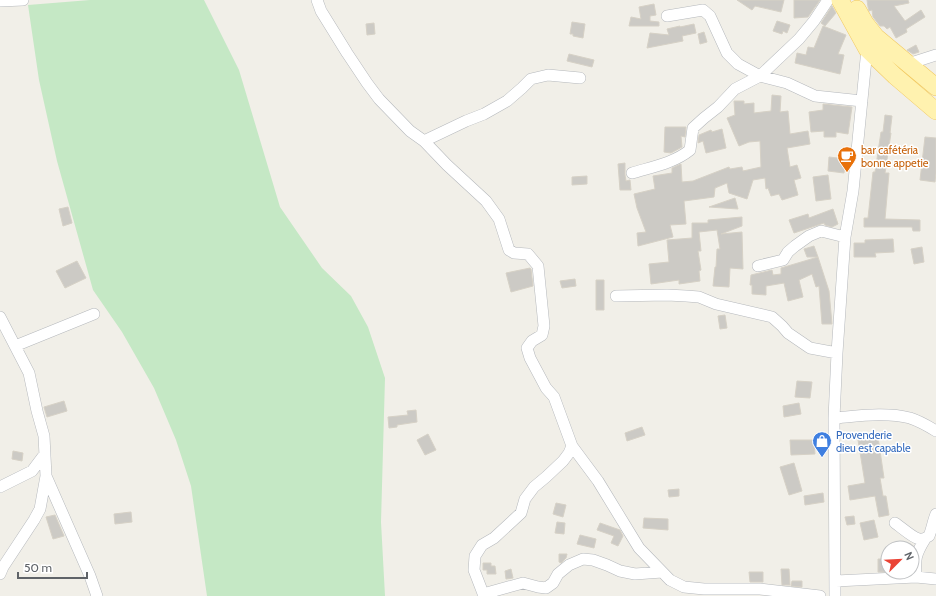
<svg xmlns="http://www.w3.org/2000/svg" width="936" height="596" font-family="Cabin,sans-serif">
<rect width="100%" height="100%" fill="#f1efe8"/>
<path fill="#c5e8c5" d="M90 0H204L239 70 280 207 322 268 351 296 368 327 385 378 381 522 385 596H207L191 486 176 440 154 388 122 332 93 290 57 161 39 80 28 5Z"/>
<path fill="#cccac5" stroke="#d6d1c6" d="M737 0H784L781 12 755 6 752 10Z
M794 0H820L808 17 794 18Z
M867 0H908L909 3 894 6 905 21 921 10 925 17 906 29 907 32 896 38 890 27 887 29 884 26H880L873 17 872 10 869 11 868 7Z
M654 4 656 15 650 16V21L659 22V26H629L631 17 641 19 639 7Z
M832 6 836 13 825 26 821 23Z
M777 21 790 25 787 33 783 31 782 34 773 31Z
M572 22 585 24 583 38 573 36V34H570Z
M374 23 375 34 367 35 366 24Z
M694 24 696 33 682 36 683 41 647 48 650 33 669 35 667 29 680 26V27Z
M823 26 846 35 838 54 844 55 840 74 795 63 797 53 806 55 808 47 814 48Z
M704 32 707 42 700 44 698 34Z
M916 45 919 52 913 54 907 50Z
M569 54 594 60 592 67 567 61Z
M772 95 781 96 780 112 788 111 790 134 808 131 810 144 787 148 790 167 797 165 801 178 794 180 798 195 782 200 779 194 771 196 768 188 766 189 765 178 753 180 747 199 729 193 727 183 715 188 714 197 684 201 686 224 670 225 673 237 638 246 637 233 646 232 637 208 634 194 655 189 653 176 672 173V168L681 164 682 182 693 181 729 167 730 169 742 167 743 171 761 167 760 141 749 142 739 146 727 118 735 115 734 101H744V104L754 103V113L771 111Z
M823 104 852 107 848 134 836 132V137H824V131L811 132 809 112 823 110Z
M885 115 892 116 890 133H891L885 173H889L885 219 920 220V231H913L912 227H864V218H868L873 172H875L881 132H883Z
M665 127H686L685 137 681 136 682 147 671 153 664 152Z
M722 129 726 148 706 153 703 141 698 143 699 135 711 130 712 132Z
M925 137 936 138V173L935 182 920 180Z
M829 157 846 159 844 173 828 171Z
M625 163V175L626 181 630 180 631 190H620L618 164Z
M828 175 831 199 816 201 813 177Z
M587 176V184L572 185V177Z
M735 198 738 209 709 207Z
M68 207 72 223 63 226 59 209Z
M833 209 838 224 832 227 825 225 824 223 794 233 789 220 808 214 809 218Z
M742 217V226L721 234 742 232 743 269 730 268 729 287 713 286 715 267H716L717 249H720L717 230 699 232 701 251H698L701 270 699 271 700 281 679 284V280L651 284 649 264 669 262 667 240 692 238V223H708V220Z
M893 239 894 252 875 253 876 257H854V243H865V240Z
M814 246 818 257H807L804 249Z
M922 247 924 262 914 264 911 249Z
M818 257 829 291 832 324H822L819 286 816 287 812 274 799 280 803 297 788 301 784 283 766 286V295L752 294V285H750L751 275 772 270 773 275 781 274V268Z
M77 261 86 278 65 288 56 271Z
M530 268 531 269 533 286 511 292 506 273Z
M575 279 576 286 562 288 560 281Z
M596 280H604V310H596Z
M725 315 727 328 720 329 718 316Z
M797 381 812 382 810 398 795 397Z
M64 401 67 411 47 417 44 407Z
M799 403 801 414 784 417 783 406Z
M416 410 417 422 397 425V427L389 428 388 417 408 415 407 411Z
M642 427 645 435 627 441 625 433Z
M428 434 436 450 425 455 417 440Z
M878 437 884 478H880L883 496H886L889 515 879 517 875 496 850 500 848 486 865 483 858 440Z
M790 440H814L815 454 791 455Z
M13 451 23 453 22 461 12 459Z
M794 463 802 491 789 495 780 467Z
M679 489V496L669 497 668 490Z
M823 493 824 502 805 505 804 496Z
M556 503 566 505 563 517 553 514Z
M131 512 132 522 115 524 114 514Z
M55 515 64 536 53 539 46 517Z
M854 516 855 524 847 525 845 517Z
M644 518 668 519V530L643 528Z
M874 520 878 537 864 540 860 523Z
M557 522 565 523 564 534 555 533Z
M600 523 620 530 623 536 618 546 611 543 614 536 597 530Z
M580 535 596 539 594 548 577 544Z
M559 554H567L566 558 561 563 559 562Z
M878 559H885V572H878Z
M483 563H491V566H495L496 574H487V570H483Z
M511 569 513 578 506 579 505 571Z
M781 569H789L790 585H782Z
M749 572H763V582H750Z
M792 581H802V587L791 586Z"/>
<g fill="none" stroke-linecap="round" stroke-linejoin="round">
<defs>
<path id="minor" d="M317 0 321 11 347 53 367 83 379 99 410 131 424 141 447 165 486 201 499 219 509 250 514 253 528 254 538 266 544 326 542 335 532 341 527 348 530 358 546 388 554 397 572 446 598 481 639 548 670 580 684 587 704 589H760L820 596
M0 1 23 0
M667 16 703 10 710 16 727 53 738 64 760 76 787 83 815 96 862 101
M908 64 936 55
M424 141 466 121 484 114 507 101 522 88 531 79 548 75 580 78
M632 173C652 167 674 163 690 150L693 128 704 118 718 107 735 89 760 76 799 39 814 21 828 0
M758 266 783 260 788 252 795 246 809 236 821 231 845 237
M616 296 667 295 686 296 699 297 716 304 772 317 782 326 788 333 810 348 837 353
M0 317 15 346
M834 418C859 416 886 412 910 418 919 421 928 426 936 431
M46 476 90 576 97 596
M0 487 32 471 44 455
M895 523C901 527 913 538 919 539 923 540 926 538 929 536 932 529 933 521 936 514
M0 574 3 567 34 520 40 509 46 476 44 436 37 411 29 373 15 346 94 314
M916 577C915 559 915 555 925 539
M836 581 916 577 936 579
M483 594 523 583 538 587 546 588 553 583 558 574 569 565 583 559 593 560 607 565 620 571 635 574 662 572
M484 596 474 570 475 556 482 545 494 538 521 513 525 499 534 487 546 477 563 461 569 453 572 446
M835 596 834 418 837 353 845 237 853 191 867 49"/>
<path id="primary" d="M840 0 867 49 895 76 936 111
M857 9 865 23 876 37 936 87"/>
</defs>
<use href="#minor" stroke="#b5b8bc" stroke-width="12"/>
<use href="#primary" stroke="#f2c960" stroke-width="18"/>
<use href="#minor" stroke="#fff" stroke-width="11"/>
<use href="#primary" stroke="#fff2af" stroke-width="17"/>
</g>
<defs>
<symbol id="cafe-pin" viewBox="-11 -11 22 30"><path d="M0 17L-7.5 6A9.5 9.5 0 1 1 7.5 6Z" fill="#e8710a" stroke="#fff"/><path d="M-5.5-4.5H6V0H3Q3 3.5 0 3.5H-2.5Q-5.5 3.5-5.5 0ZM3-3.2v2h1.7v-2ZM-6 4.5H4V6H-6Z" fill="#fff"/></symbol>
<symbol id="shop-pin" viewBox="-11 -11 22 30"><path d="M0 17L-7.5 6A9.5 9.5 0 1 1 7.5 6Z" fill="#3f7fe0" stroke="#fff"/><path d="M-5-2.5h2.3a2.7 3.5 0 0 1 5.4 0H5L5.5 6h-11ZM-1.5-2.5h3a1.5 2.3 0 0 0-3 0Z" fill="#fff"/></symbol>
</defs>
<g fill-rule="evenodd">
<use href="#cafe-pin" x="836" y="145" width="22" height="30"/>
<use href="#shop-pin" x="811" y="430" width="22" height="30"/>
</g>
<g text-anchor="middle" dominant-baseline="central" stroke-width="3" stroke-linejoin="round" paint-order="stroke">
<g font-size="11" fill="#c56008" stroke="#fff" text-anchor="start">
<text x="861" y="150">bar cafétéria<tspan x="861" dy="13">bonne appetie</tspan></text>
</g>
<g font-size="11" fill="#366cbe" stroke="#fff" text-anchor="start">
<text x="836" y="435">Provenderie<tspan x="836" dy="13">dieu est capable</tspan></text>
</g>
</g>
<g transform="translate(900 560) rotate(66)"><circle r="19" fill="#ffffff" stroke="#bfc1c3"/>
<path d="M0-3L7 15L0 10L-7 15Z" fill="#ea4335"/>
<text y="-6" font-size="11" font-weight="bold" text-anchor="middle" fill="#5f6368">N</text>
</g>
<path d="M18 572v6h69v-6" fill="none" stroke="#5f6368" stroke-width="2"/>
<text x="24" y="572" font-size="12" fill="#5f6368" stroke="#ffffff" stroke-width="3" paint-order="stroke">50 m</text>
</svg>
